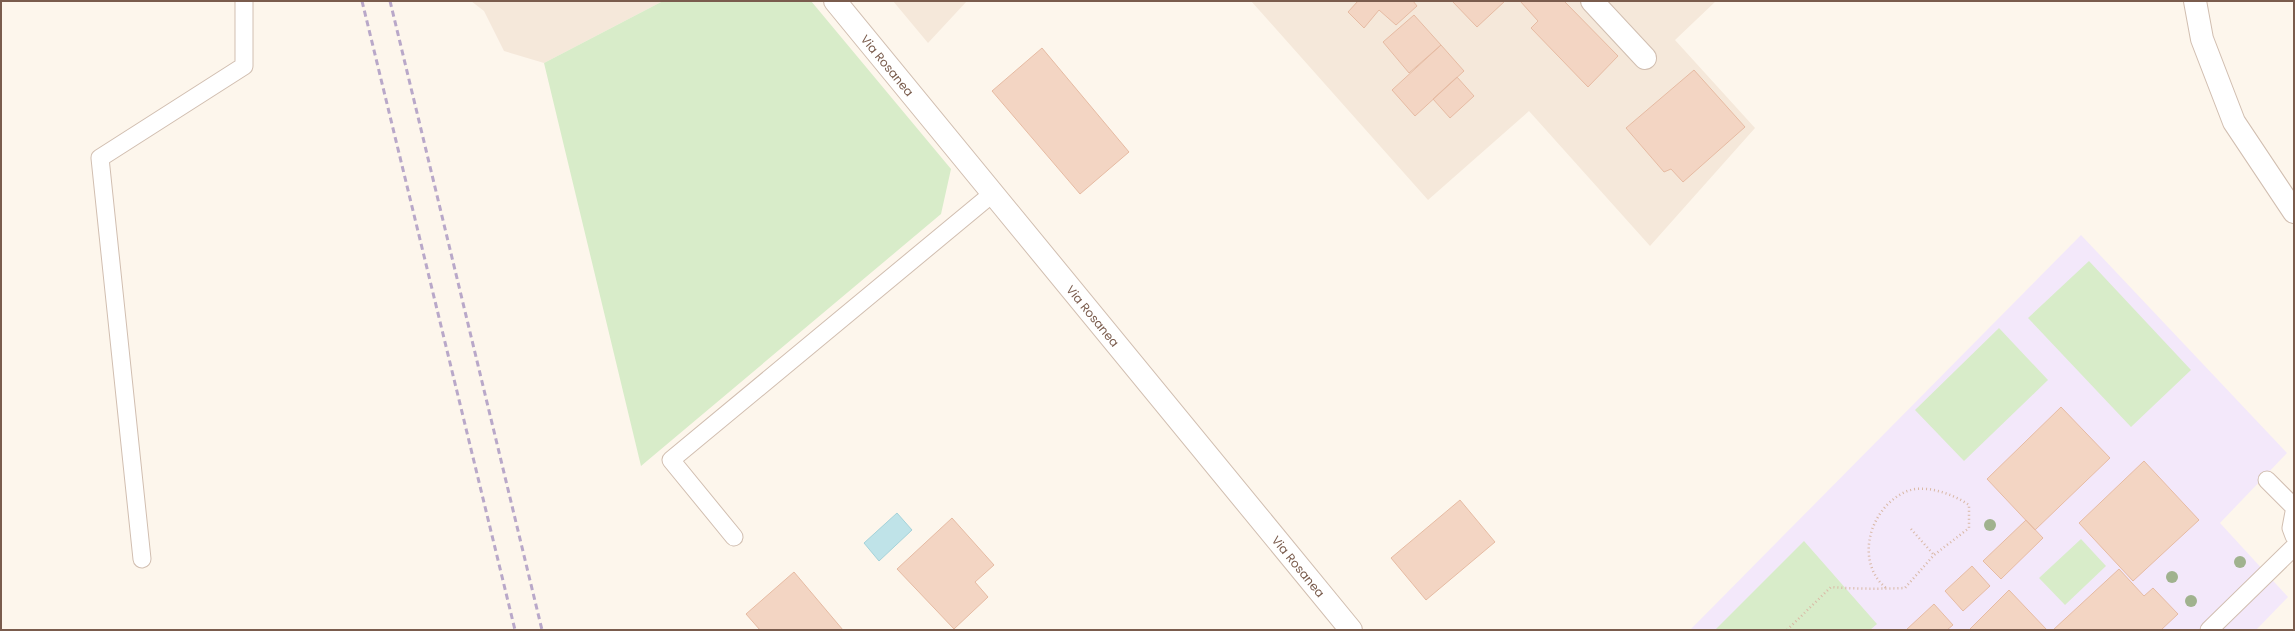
<svg xmlns="http://www.w3.org/2000/svg" width="2295" height="631" font-family="Poppins,sans-serif">
<rect width="100%" height="100%" fill="#fdf6ec"/>
<path fill="#f5e8da" d="M471 1H663L544 63 504 51 484 11Z
M893 1H967L928 43Z
M1251 1H1716L1675 40 1755 128 1650 246 1529 111 1428 200Z"/>
<path fill="#f3e8fa" d="M2081 235 2287 453 2220 523 2288 597 2256 630H1690Z"/>
<path fill="#d8ecc9" d="M663 1H811L951 169 941 214 641 466 544 63Z
M2089 261 2191 370 2131 427 2028 318Z
M1999 328 2048 380 1964 461 1915 410Z
M2081 539 2106 566 2065 605 2039 578Z
M1804 541 1877 624 1870 630H1715Z"/>
<path fill="#bfe3e8" stroke="#a5d3da" d="M897 513 912 530 879 561 864 543Z"/>
<path fill="#f3d5c3" stroke="#e6bba3" d="M1358 1H1413L1417 6 1396 25 1379 10 1364 28 1348 12Z
M1452 1H1505L1477 27Z
M1520 1H1564L1618 56 1588 87 1531 28 1538 21Z
M1414 15 1441 45 1409 73 1383 42Z
M1441 45 1464 71 1415 116 1392 90Z
M1042 48 1129 152 1080 194 992 91Z
M1694 70 1745 127 1683 182 1671 169 1664 172 1626 128Z
M1457 77 1474 96 1450 118 1433 99Z
M2061 407 2110 458 2035 530 1987 479Z
M2144 461 2199 520 2133 581 2079 523Z
M1460 500 1495 542 1426 600 1391 558Z
M952 518 994 565 975 582 988 597 954 629 897 569Z
M2026 520 2043 538 2001 579 1983 561Z
M1972 566 1990 586 1963 611 1945 591Z
M2119 569 2144 596 2153 588 2178 614 2161 630H2053Z
M794 572 843 630H760L746 614Z
M2009 590 2047 630H1969Z
M1934 604 1953 625 1947 630H1906Z"/>
<g fill="none" stroke-linecap="round" stroke-linejoin="round">
<defs>
<path id="service" d="M2267 480 2294 507
M2294 512 2291 528 2294 536
M734 537 671 460 992 194
M142 559 100 158 244 66V1
M2209 630 2294 547"/>
<g id="minor">
<path id="s1" d="M835 1 1351 630"/>
<path d="M1592 1 1645 58"/>
<path d="M2195 1 2202 39 2234 122 2294 212"/>
</g>
</defs>
<use href="#service" stroke="#d1beb0" stroke-width="19"/>
<use href="#minor" stroke="#d1beb0" stroke-width="24"/>
<path stroke="#d9b8a5" stroke-width="2.5" stroke-dasharray="1 3" stroke-linecap="butt" d="M1911 529 1934 555
M1787 630 1831 587C1855 589 1880 589 1905 588L1934 555 1969 528V505C1953 494 1924 483 1905 492 1869 509 1854 562 1887 589"/>
<use href="#service" stroke="#fff" stroke-width="17"/>
<use href="#minor" stroke="#fff" stroke-width="22"/>
<path stroke="#b9a8c9" stroke-width="3" stroke-dasharray="6 4" stroke-linecap="butt" d="M362 1 515 630
M390 1 542 630"/>
</g>
<g fill="#a0b28e">
<circle cx="1990" cy="525" r="6"/>
<circle cx="2240" cy="562" r="6"/>
<circle cx="2172" cy="577" r="6"/>
<circle cx="2191" cy="601" r="6"/>
</g>
<g text-anchor="middle" dominant-baseline="central" stroke-width="3" stroke-linejoin="round" paint-order="stroke">
<g font-size="12" fill="#7a5c4d" stroke="#fffaf3">
<text stroke="none"><textPath href="#s1" startOffset="83">Via Rosanea</textPath></text>
<text stroke="none"><textPath href="#s1" startOffset="407">Via Rosanea</textPath></text>
<text stroke="none"><textPath href="#s1" startOffset="731">Via Rosanea</textPath></text>
</g>
</g>
<rect width="2295" height="631" fill="none" stroke="#7a5c4d" stroke-width="4"/>
</svg>
